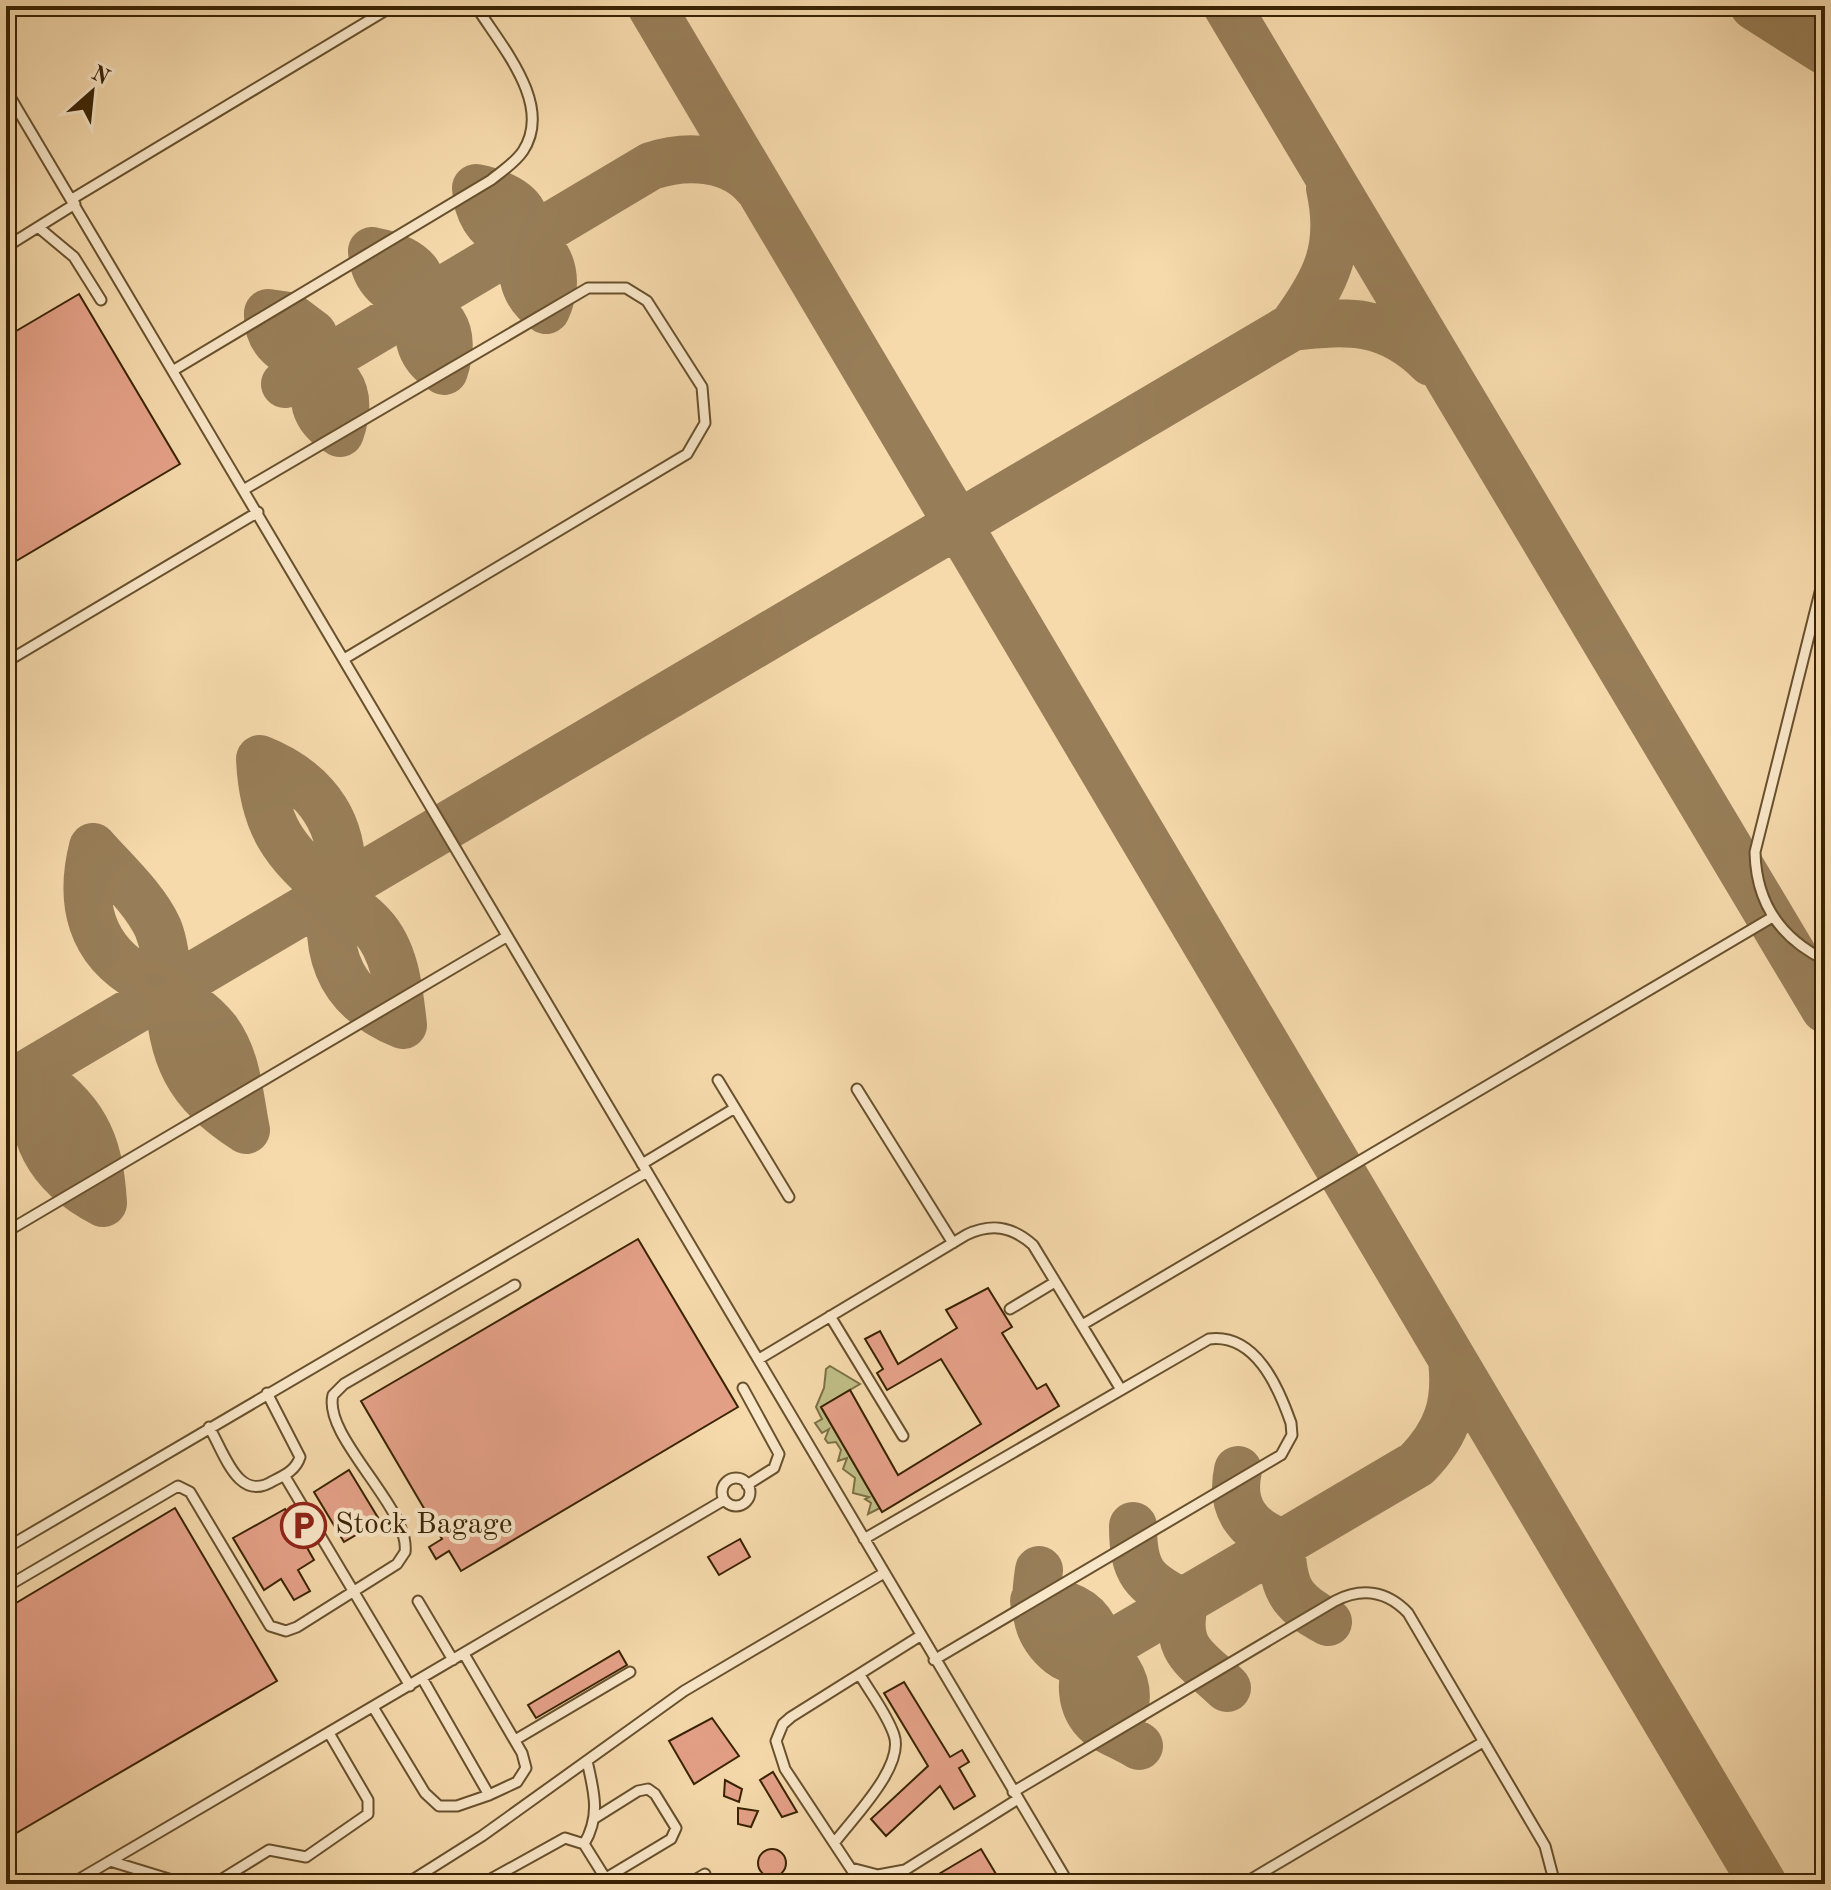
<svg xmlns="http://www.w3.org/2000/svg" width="1831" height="1890" font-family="'Old Standard TT',serif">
<rect width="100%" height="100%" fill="#f6daac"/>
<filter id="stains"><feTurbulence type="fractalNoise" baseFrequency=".0025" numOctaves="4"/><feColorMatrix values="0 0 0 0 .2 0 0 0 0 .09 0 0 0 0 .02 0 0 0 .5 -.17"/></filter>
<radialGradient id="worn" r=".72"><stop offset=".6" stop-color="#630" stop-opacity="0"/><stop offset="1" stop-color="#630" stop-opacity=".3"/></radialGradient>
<path fill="#c0be87" stroke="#7c7045" stroke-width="2" d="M830 1366 860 1384 821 1407 880 1508 868 1514 871 1503 865 1499 869 1497 853 1493 855 1478 843 1469 847 1458 838 1461 841 1450 836 1442 828 1443 825 1439 829 1429 822 1433 815 1423 822 1419 816 1407 824 1388 826 1369Z"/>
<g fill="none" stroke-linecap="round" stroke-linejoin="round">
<path stroke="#987e58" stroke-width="48" d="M651 6 1763 1884
M1227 6 1825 1009
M1754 6 1825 51
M1330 188C1343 247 1327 280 1292 327 1349 320 1388 319 1431 362
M372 251C376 319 471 287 444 371 379 332 473 270 372 251
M546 310C485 267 576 209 476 188 477 210 487 230 509 237 515 239 522 238 527 241 556 255 558 285 546 310
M285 384 651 166C687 154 733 156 758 188
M340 433C290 403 333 372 313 334L289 316 268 313C265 378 370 346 340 433
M93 847C79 902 90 950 142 979 170 995 196 1004 217 1031 238 1060 239 1096 246 1130
M93 847C114 871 145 899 158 928 166 948 166 968 168 988 172 1058 186 1091 246 1130
M403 1025C399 991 396 952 372 926 361 913 346 905 334 894 284 853 263 825 260 759 303 776 336 808 341 857 342 869 334 881 333 893 323 957 343 1001 403 1025
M30 1072C31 1135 45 1173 103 1203
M30 1072C83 1111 99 1137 103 1203
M6 1086 1292 327
M1238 1470C1230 1507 1247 1530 1281 1542 1283 1587 1288 1601 1328 1622
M1133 1526C1133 1573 1144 1583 1184 1603 1174 1652 1196 1658 1227 1688
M1039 1570C1034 1603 1032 1630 1060 1653 1069 1660 1078 1662 1089 1657 1080 1680 1079 1706 1099 1724 1102 1728 1130 1740 1139 1746
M1034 1601C1058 1601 1082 1606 1094 1629 1098 1637 1096 1648 1100 1653 1105 1660 1113 1664 1118 1671 1131 1691 1126 1712 1116 1731
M1089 1657 1417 1464C1448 1432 1457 1403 1452 1360"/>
</g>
<path fill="#e5a188" stroke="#392303" stroke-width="2" d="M79 294 180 464 6 567V337Z
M638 1239 738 1407 461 1571 449 1551 436 1559 429 1547 442 1539 361 1401Z
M988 1288 1012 1327 1002 1333 1037 1389 1046 1384 1059 1406 882 1512 821 1407 850 1390 898 1475 981 1424 941 1359 887 1390 877 1373 883 1369 865 1339 880 1331 898 1364 957 1328 946 1310Z
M349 1470 380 1521 344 1542 314 1492Z
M175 1508 277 1681 6 1839V1609Z
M285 1509 314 1560 298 1570 310 1591 294 1600 281 1579 264 1590 233 1538Z
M740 1539 750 1557 719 1575 708 1557Z
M619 1651 627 1665 536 1718 528 1705Z
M904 1682 950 1757 962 1750 969 1762 959 1768 975 1796 954 1809 940 1786 886 1836 871 1819 928 1766 884 1693Z
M712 1718 739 1756 694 1784 669 1741Z
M773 1772 797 1812 782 1817 760 1780Z
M725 1780 742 1789 739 1802 724 1796Z
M738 1808 758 1811 751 1827 738 1824Z
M981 1849 1002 1884H922Z
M758 1863a14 14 0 1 1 28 0a14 14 0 1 1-28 0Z"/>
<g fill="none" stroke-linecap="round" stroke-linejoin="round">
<defs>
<path id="lane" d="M6 7 7 6
M6 90 1069 1884
M72 199 393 6
M6 205H7
M38 227 74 257 101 300
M6 247 75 204
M174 370 491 180C502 171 515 163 523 151 554 104 500 45 476 6
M245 489 588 288H626L647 301 702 387 705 423 687 454 344 659
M1825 572 1755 852C1756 902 1780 938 1825 960
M6 662 258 512
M718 1080 789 1197
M857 1089 953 1243
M642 1164 735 1108
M6 1232 506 937
M1010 1309 1055 1282
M830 1316 903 1436
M1082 1325 1771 918
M759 1359 966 1235C991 1223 1012 1226 1033 1245L1120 1388
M743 1388 779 1454 774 1468 747 1485
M209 1427C225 1454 238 1503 273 1481 285 1475 296 1470 300 1457L267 1393
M284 1475 410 1686
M722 1492a14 14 0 1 1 28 0a14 14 0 1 1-28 0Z
M864 1539 1209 1339C1255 1333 1278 1386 1291 1423L1292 1435 1281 1455 934 1660
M6 1548 647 1172
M6 1587 178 1486 190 1492 270 1626 286 1631 297 1627 397 1564 405 1552C411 1509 322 1436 333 1395L344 1384 515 1285
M418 1601 453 1660
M422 1678 489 1795
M373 1707 425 1793 439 1806H457L489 1795 517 1782 526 1768 522 1753 464 1654
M515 1740 630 1672
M1013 1792 1335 1601C1362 1587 1387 1591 1408 1613L1545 1846 1555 1884
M595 1818 638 1791 648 1789 655 1794 676 1828 671 1839 606 1878
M835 1842C853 1818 905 1766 894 1735 887 1714 871 1694 860 1675
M584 1844C601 1815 594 1792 587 1761
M110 1861 185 1884
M851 1868 878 1875 905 1870 1018 1799
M71 1884 724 1500
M214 1884 269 1850 306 1857 368 1814V1800L329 1733
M406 1884 482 1836 684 1691 884 1573
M482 1884 565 1838 584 1844 609 1884
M688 1884 705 1874
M861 1884 785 1769 776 1741 783 1724 791 1717 920 1636
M1243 1884 1483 1742"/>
</defs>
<use href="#lane" stroke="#68512d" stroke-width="13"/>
<use href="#lane" stroke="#f9e7c9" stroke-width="9"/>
</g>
<defs>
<symbol id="parking-ring" viewBox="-11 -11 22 22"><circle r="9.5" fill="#f9e7c9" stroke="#8f2418" stroke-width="1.5"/><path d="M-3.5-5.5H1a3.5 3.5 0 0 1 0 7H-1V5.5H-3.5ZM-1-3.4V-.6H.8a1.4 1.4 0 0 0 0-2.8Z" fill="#8f2418"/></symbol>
</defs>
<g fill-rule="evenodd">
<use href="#parking-ring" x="278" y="1500" width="51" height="51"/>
</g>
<g text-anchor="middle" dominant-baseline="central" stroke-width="8" stroke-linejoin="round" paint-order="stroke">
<g font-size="30" fill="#392303" stroke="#f9e7c9" text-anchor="start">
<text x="335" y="1525">Stock Bagage</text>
</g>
</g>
<rect width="1831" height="1890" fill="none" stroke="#f6daac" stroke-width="32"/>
<rect x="8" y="8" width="1815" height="1874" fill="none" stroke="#392303" stroke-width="4"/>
<rect x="16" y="16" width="1799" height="1858" fill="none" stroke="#392303" stroke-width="2"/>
<g transform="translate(92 92) rotate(27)" stroke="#f9e7c9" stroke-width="6" paint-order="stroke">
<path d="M0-6L14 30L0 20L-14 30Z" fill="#392303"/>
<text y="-12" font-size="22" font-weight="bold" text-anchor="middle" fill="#392303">N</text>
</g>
<rect width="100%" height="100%" filter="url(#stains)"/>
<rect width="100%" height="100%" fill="url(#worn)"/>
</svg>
